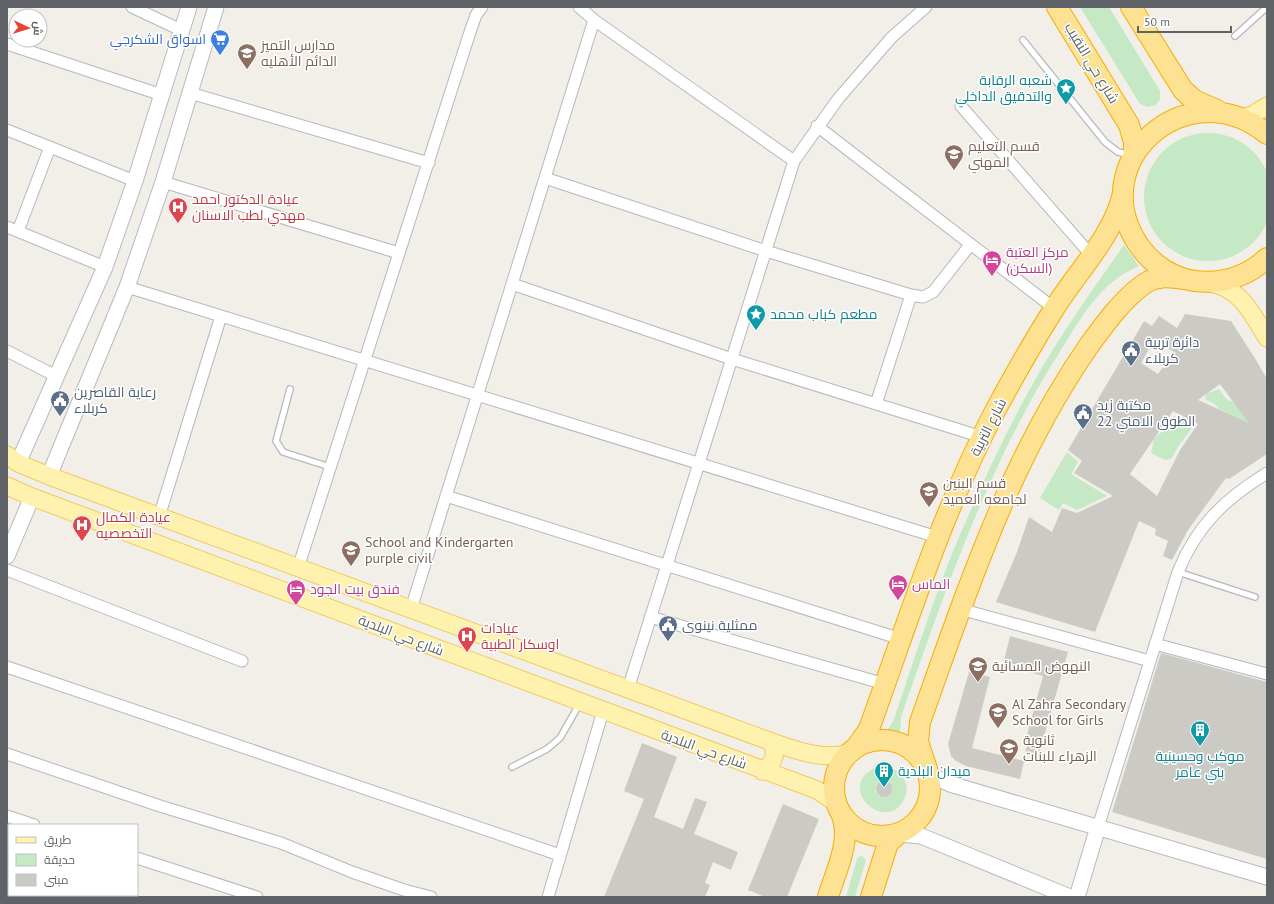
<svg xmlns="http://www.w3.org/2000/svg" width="1274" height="904" font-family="'PT Sans',Cairo,sans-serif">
<rect width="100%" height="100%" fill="#f1efe8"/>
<path fill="#c5e8c5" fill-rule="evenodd" d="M1080 7H1109L1160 91V99L1156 105 1148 107 1140 104Z
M1144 197a64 64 0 1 1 128 0a64 64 0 1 1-128 0Z
M1124 245 1139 266C1099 283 1081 318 1059 353 987 467 945 591 901 717L900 731 887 730 893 722C917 652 939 579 970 512 991 464 1014 416 1040 371 1066 327 1095 286 1124 245Z
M1219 389 1227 400 1232 401 1267 432 1219 409 1216 405 1205 399 1206 394Z
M1174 416 1188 422 1192 428 1179 445 1171 459 1165 460 1151 453 1154 439 1168 426Z
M1067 452 1078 462 1071 474 1107 496 1077 510 1063 503 1059 510 1040 498Z
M879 766C896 766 912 779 905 797 889 838 830 786 879 766ZM883 781 886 782 891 786V793L886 797 879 796 875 791 877 784Z
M860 856 863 857 866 860 855 897H846L857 859Z"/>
<path fill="#cccac5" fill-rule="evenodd" d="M1185 314 1231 321 1256 360 1267 379V454L1229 479 1226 478 1188 530 1172 560 1163 556 1168 541 1155 535 1156 529 1139 521 1095 632 996 602 1017 552 1029 517 1052 532 1062 508 1077 513 1113 496 1074 473 1082 461 1068 450 1144 321 1152 326 1159 316 1177 328ZM1154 340 1174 352 1164 369 1163 367 1158 374 1141 363ZM1220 384 1249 423 1198 400ZM1173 411 1198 424 1180 450 1157 496 1130 474Z
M1010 636 1068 652 1038 757 1025 753 1028 742H1025L1043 676 1003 665Z
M1161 653 1267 682V859L1112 812Z
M969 672 990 677 972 748 1024 761 1020 779 966 766 956 761 951 756 948 744Z
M642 743 677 757 654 817 683 829 695 798 707 802 694 834 738 852 731 870 713 862 705 883 710 885 705 897H604L644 799 624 791Z
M876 789a8 8 0 1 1 16 0a8 8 0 1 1-16 0Z
M783 804 819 819 787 897H765L748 890Z"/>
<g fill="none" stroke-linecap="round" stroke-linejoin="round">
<defs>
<path id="lane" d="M1235 36 1267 7
M1023 40 1105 142 1118 152 1130 155
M290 389 276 441 283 452 330 467
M1178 572 1255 597
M512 767 547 749 560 738 580 703"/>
<path id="street" d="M132 7 181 30
M579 7 594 20 794 161
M7 44 162 95
M190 93 429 163
M961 106 1091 255
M817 126 1055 309
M7 130 135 181
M545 178 766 251 911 295 923 297 933 292 970 245
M163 182 399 253
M7 227 105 267
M18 231 50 147
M512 284 732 359 982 437
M127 287 937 537
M7 351 56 376
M876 404 911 295
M446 496 901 639
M159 517 221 316
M298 568 470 32 476 15 482 7
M7 570 242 661
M411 609 594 20
M960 609 1150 661
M650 617 885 684
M1155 644 1267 674
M7 667 560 855
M628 689 794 161 838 99 892 37 926 7
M7 754 160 806 281 843 352 872 404 890 431 897
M7 816 34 825
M1098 827 1178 572C1197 525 1225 499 1267 473
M137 858 257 897
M548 897 603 711"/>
<path id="secondary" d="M18 463 105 267 135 181 189 7
M49 476 127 287 163 182 216 7
M7 556 32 497
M927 769 934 777 950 784 1267 877
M898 834 921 836 1070 897
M1077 897 1098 827"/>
<path id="primary" d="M1243 118 1252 115 1267 106
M1210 283C1241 288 1252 314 1267 338
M7 455 18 463 49 476 772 742C795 750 824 761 848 753
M7 486 32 497 817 790 835 802
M762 771C774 764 777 755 772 742"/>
<path id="highway" d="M1057 7 1129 125 1134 142V155
M1131 7 1183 90 1194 100 1217 110
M1267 134C1186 68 1081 164 1140 247 1153 265 1173 278 1195 281 1222 284 1247 277 1267 258
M834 788a48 48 0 1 1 96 0a48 48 0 1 1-96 0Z
M858 745 869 729C908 621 942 512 995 411 1014 376 1033 342 1054 309 1077 272 1114 235 1123 193
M927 769 918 742 920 722C966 593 1009 461 1088 347 1103 326 1126 294 1149 281 1160 275 1173 278 1185 279
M828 897C835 873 852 840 842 816
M871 897 888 843 898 834"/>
</defs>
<use href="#lane" stroke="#b5b8bc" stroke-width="8"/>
<use href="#street" stroke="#b5b8bc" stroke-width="13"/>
<use href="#secondary" stroke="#b6babf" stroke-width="17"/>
<use href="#primary" stroke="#f2c960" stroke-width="19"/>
<use href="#highway" stroke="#f9ab00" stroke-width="22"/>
<use href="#lane" stroke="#fff" stroke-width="5.5"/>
<use href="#street" stroke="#fff" stroke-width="11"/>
<use href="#secondary" stroke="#fff" stroke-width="15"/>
<use href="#primary" stroke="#fff2af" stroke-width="17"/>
<use href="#highway" stroke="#fde293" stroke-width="20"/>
</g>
<defs>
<symbol id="supermarket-pin" viewBox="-11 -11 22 30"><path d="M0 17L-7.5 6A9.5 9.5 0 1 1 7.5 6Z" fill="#3f7fe0" stroke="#fff"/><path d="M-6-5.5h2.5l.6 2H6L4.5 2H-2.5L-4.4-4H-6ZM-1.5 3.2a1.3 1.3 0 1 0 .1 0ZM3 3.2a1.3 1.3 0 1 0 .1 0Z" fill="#fff"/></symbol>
<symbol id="school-pin" viewBox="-11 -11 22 30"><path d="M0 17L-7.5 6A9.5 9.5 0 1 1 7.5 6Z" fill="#8d6e63" stroke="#fff"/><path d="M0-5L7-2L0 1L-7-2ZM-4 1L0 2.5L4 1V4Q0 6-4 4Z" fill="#fff"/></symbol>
<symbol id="sight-pin" viewBox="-11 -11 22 30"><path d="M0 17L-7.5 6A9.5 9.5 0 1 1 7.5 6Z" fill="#0f9aa8" stroke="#fff"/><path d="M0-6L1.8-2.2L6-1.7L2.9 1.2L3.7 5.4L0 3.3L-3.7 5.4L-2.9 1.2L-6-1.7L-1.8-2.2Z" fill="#fff"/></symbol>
<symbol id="university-pin" viewBox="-11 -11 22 30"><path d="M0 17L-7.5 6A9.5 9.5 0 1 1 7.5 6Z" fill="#8d6e63" stroke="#fff"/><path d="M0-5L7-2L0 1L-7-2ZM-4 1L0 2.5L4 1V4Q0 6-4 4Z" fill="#fff"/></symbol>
<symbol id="hospital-pin" viewBox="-11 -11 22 30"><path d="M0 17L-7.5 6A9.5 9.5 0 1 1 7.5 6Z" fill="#e0444e" stroke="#fff"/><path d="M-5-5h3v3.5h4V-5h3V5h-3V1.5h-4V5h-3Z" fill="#fff"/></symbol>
<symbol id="hotel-pin" viewBox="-11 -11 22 30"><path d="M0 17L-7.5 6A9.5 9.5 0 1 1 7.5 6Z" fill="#d1479c" stroke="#fff"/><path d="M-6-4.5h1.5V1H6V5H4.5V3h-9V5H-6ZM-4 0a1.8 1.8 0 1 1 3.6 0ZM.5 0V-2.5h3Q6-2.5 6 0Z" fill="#fff"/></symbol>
<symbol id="civic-pin" viewBox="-11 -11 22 30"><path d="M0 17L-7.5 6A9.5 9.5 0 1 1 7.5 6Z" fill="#5c6f8a" stroke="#fff"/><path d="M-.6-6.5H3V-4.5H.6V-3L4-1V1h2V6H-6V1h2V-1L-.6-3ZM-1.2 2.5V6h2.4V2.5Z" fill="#fff"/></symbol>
<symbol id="building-pin" viewBox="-11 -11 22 30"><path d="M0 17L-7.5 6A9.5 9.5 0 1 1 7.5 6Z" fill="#0f9aa8" stroke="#fff"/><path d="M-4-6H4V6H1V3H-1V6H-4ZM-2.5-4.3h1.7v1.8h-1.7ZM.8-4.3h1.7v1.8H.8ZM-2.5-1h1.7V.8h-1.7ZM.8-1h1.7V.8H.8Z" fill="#fff"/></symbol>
</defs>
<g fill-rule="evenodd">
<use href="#supermarket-pin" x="209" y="28" width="22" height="30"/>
<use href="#school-pin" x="236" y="42" width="22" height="30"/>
<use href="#sight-pin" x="1055" y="77" width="22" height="30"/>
<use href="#university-pin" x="943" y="143" width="22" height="30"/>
<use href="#hospital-pin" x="167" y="196" width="22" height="30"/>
<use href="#hotel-pin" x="981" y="249" width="22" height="30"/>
<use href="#sight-pin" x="745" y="303" width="22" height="30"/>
<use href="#civic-pin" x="1120" y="339" width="22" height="30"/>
<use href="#civic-pin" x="49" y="389" width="22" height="30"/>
<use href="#civic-pin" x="1072" y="402" width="22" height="30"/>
<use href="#university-pin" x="918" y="480" width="22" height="30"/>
<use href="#hospital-pin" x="71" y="514" width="22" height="30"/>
<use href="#school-pin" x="340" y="539" width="22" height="30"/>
<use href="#hotel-pin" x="887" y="573" width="22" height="30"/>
<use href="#hotel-pin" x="285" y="578" width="22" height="30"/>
<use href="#civic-pin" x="657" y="614" width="22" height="30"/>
<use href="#hospital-pin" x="456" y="625" width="22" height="30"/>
<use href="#school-pin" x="967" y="655" width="22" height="30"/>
<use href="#school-pin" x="987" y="701" width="22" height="30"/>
<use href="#building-pin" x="1189" y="719" width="22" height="30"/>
<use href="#school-pin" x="998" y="737" width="22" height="30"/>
<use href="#building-pin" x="873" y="760" width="22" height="30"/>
</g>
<g text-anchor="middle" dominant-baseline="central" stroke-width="3" stroke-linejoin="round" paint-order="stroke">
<g font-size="14" fill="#366cbe" stroke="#fff" text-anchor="end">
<text x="206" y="39">اسواق الشكرجي</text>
</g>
<g font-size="14" fill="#785e54" stroke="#fff" text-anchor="start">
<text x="261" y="45">مدارس التميز<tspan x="261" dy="16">الدائم الأهليه</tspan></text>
<text x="968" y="146">قسم التعليم<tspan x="968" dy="16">المهني</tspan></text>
<text x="943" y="483">قسم البنين<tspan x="943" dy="16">لجامعه العميد</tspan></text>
<text x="365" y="542">School and Kindergarten<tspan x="365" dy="16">purple civil</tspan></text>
<text x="992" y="666">النهوض المسائية</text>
<text x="1012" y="704">Al Zahra Secondary<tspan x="1012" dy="16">School for Girls</tspan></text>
<text x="1023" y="740">ثانوية<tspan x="1023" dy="16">الزهراء للبنات</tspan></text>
</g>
<g font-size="14" fill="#5f6368" stroke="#fff">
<text transform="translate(1092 63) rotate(59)">شارع حي النقيب</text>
<text transform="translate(988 427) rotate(-63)">شارع التربية</text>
<text transform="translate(401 635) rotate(21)">شارع حي البلدية</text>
<text transform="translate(704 749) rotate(20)">شارع حي البلدية</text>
</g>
<g font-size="14" fill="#0d838f" stroke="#fff" text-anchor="start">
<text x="1052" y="80" text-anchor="end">شعبه الرقابة<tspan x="1052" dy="16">والتدقيق الداخلي</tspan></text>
<text x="770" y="314">مطعم كباب محمد</text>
<text x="1200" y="756" text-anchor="middle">موكب وحسينية<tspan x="1200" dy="16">بني عامر</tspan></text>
<text x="898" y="771">ميدان البلدية</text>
</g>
<g font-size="14" fill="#be3a42" stroke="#fff" text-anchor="start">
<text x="192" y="199">عيادة الدكتور احمد<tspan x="192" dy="16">مهدي لطب الاسنان</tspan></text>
<text x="96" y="517">عيادة الكمال<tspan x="96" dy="16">التخصصيه</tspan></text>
<text x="481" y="628">عيادات<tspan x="481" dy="16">اوسكار الطبية</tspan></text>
</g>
<g font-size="14" fill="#b23c85" stroke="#fff" text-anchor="start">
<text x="1006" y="252">مركز العتبة<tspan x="1006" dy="16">(السكن)</tspan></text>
<text x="912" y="584">الماس</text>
<text x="310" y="589">فندق بيت الجود</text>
</g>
<g font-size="14" fill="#4e5e75" stroke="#fff" text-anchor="start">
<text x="1145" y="342">دائرة تربية<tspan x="1145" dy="16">كربلاء</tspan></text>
<text x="74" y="392">رعاية القاصرين<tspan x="74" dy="16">كربلاء</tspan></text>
<text x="1097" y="405">مكتبة زيد<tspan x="1097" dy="16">الطوق الامني 22</tspan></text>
<text x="682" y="625">ممثلية نينوى</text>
</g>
</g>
<rect width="1274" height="904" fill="none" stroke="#5f6368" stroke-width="16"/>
<rect x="8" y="824" width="130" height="72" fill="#ffffff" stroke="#bfc1c3"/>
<rect x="16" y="837" width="20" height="6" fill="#fff2af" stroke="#bfc1c3"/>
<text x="44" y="844" font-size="12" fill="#5f6368">طريق</text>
<rect x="16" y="854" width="20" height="12" fill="#c5e8c5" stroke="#bfc1c3"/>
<text x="44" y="864" font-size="12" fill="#5f6368">حديقة</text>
<rect x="16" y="874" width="20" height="12" fill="#cccac5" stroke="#bfc1c3"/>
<text x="44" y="884" font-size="12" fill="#5f6368">مبنى</text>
<g transform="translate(28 28) rotate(94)"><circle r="19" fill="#ffffff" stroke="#bfc1c3"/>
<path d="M0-3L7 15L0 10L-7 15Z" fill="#ea4335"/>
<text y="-6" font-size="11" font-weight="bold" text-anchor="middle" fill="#5f6368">ش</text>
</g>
<path d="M1138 26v6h93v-6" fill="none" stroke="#5f6368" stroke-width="2"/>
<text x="1144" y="26" font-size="12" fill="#5f6368" stroke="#ffffff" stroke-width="3" paint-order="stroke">50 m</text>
</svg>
